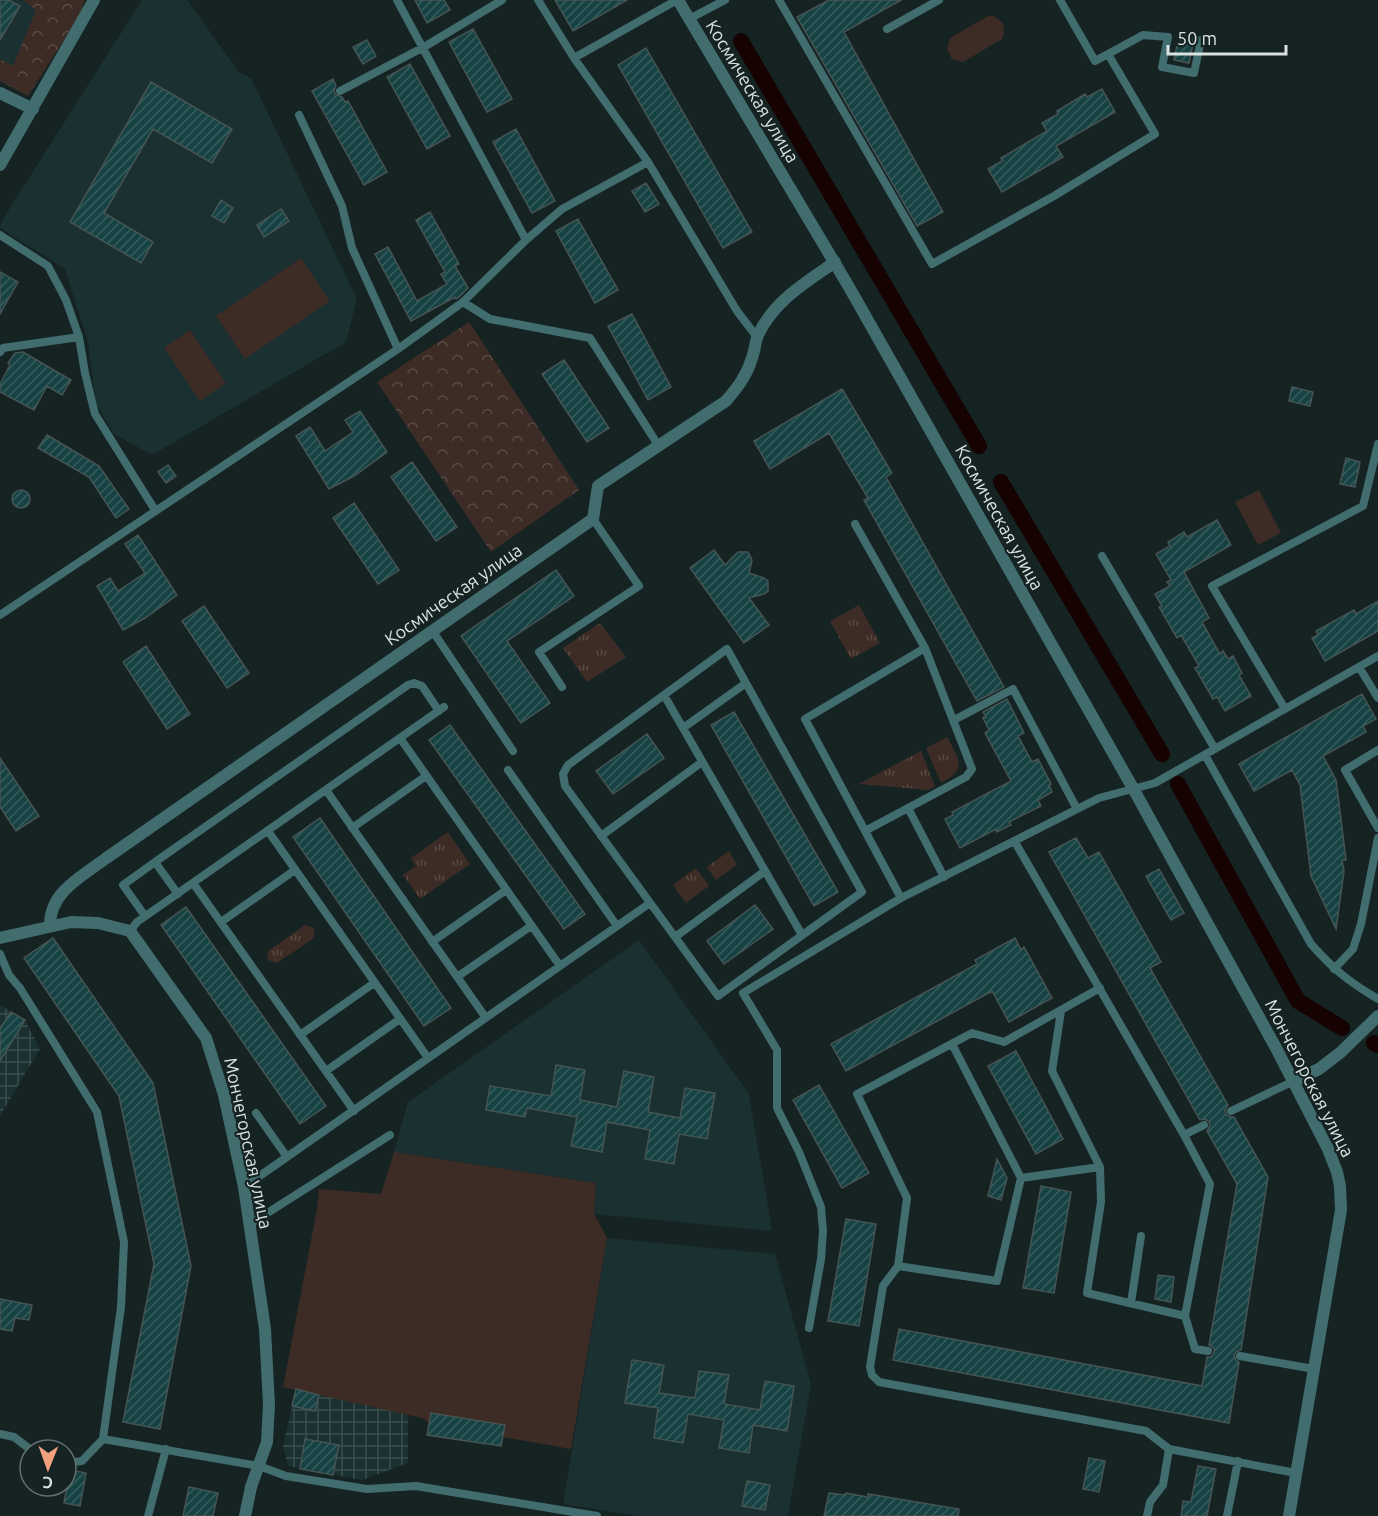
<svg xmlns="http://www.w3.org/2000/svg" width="1378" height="1516" font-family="Ubuntu,sans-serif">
<defs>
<pattern id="industrial-grid" width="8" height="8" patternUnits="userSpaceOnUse" patternTransform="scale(1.5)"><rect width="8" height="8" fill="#1a3031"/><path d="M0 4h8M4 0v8" fill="none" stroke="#3b4e4f"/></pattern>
<pattern id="forest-crowns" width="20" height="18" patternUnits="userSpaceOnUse" patternTransform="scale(1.5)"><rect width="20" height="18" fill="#3d2c25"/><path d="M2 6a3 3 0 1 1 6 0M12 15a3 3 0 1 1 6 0" fill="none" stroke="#584a44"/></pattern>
<pattern id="park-tufts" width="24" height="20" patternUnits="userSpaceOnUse" patternTransform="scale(1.5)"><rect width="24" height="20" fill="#3d2c25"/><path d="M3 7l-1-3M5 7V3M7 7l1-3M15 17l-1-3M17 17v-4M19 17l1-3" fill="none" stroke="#584a44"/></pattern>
<pattern id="building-hatch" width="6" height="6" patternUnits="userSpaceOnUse" patternTransform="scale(1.5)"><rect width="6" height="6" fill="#164243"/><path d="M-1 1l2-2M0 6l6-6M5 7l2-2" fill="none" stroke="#375d5e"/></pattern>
</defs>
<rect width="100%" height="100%" fill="#162323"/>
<path fill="#1a3031" d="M0 0H57L11 84 0 77Z
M142 0H187L239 72 251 78 357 299 346 342 152 455 114 434 96 404 88 342 65 269 0 228V225L11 206Z
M639 940 749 1094 772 1231 594 1214 596 1183 394 1152 408 1102Z
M607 1238 775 1254 811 1384 788 1516H638L563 1504Z"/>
<path fill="url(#industrial-grid)" d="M0 1005 25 1020 40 1049 0 1116Z
M296 1389 408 1414V1463L362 1480 288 1466 283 1446Z"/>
<path fill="#3d2c25" d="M988 16H994L1003 23 1004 34 1002 39 963 62 952 59 947 49 950 38Z
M301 258 330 301 245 359 216 316Z
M190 330 226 383 200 401 164 348Z
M1259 490 1281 533 1258 545 1235 502Z
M394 1152 596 1183 594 1214 607 1238 571 1449 503 1437 501 1446 427 1435 429 1423 422 1418 283 1387 317 1209 319 1189 381 1194Z"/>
<path fill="url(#forest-crowns)" d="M23 0H85L78 18 28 96 0 81V59L13 66 36 10Z
M469 322 579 490 491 552 377 382Z"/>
<path fill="url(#park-tufts)" d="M859 605 880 643 851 659 830 621Z
M600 623 626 657 587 682 563 648Z
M947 737C959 759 968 769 941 783L926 748Z
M921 751 935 786 928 790 859 784Z
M448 832 470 864 420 899 403 875 416 866 411 858Z
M729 851 737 865 716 880 707 867Z
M696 868 709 886 686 903 673 885Z
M305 925 314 928V938L280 961 276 963 268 960 267 953 271 949Z"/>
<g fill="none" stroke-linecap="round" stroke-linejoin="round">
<path stroke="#160200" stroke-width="16" d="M741 41 979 446
M1001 482 1162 754
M1178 784 1298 1001 1342 1028
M1374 1043 1378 1045"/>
</g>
<path fill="url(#building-hatch)" stroke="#465454" stroke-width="1.5" d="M0 0H9L20 6 0 40Z
M415 0H444L450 10 427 23Z
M555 0H627L573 31Z
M829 0H901L844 32 943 212 917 226 797 17Z
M473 29 512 99 487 112 449 42Z
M1180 31 1195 34 1189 63 1174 60Z
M367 40 376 56 363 64 353 47Z
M646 48 752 232 723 248 618 65Z
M410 64 450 136 427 149 387 77Z
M333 79 336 86 334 90 335 94 342 97 345 102 348 101 387 172 364 185 312 91Z
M151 82 232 129 212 163 153 129 104 213 153 242 141 263 70 222Z
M1102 89 1115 112 1056 146 1063 157 1002 192 988 169 1002 161 1001 158 1047 131 1042 123 1058 114 1057 111 1085 94 1087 97Z
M516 129 555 201 532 213 493 142Z
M646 183 659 204 645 212 632 191Z
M221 200 233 208 224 223 212 216Z
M281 209 289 221 264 237 257 225Z
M430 212 459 264 455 266 468 288 459 297 456 299 455 297 411 321 375 254 388 247 417 301 447 284 441 274 445 272 416 220Z
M578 219 618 290 595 303 556 231Z
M0 272 18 282 0 314Z
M632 314 671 387 648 400 608 326Z
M23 352 71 380 62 395 47 386 34 410 0 392V384L10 365 8 363 15 353Z
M564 360 609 428 587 442 542 374Z
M1292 387 1313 392 1310 406 1289 401Z
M842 389 892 473 886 477 1004 687 977 701 864 500 868 498 829 433 770 469 754 441Z
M360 411 387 452 354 476 329 489 296 436 310 427 325 451 353 432 345 420Z
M47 435 99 466 129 509 116 518 89 477 38 448Z
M1346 458 1360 462 1355 487 1340 484Z
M412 462 457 527 436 541 391 477Z
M168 465 176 476 166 483 158 472Z
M12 499a9 9 0 1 1 18 0a9 9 0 1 1-18 0Z
M354 503 399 570 378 584 333 518Z
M1217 520 1231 545 1184 572 1209 618 1202 622 1220 654 1223 651 1228 659 1233 656 1242 673 1239 675 1251 696 1225 711 1217 697 1213 699 1195 668 1199 666 1181 635 1177 638 1159 607 1162 606 1155 594 1170 586 1167 582 1171 580 1156 554 1170 546 1168 542 1184 532 1187 537Z
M138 535 177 595 145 618 123 630 97 586 110 578 118 591 145 573 125 544Z
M714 550 725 565 738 552H748L752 560 749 573 764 578 768 581V591L764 594 749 598 769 625 744 643 690 568Z
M556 570 574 596 507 641 550 703 521 723 461 636Z
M1378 601V631L1325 661 1312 638 1318 635 1316 631 1354 610 1356 614Z
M204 606 249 673 227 688 182 621Z
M146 646 190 714 167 729 123 662Z
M1362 694 1376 719 1363 726 1366 732 1323 756 1336 780 1346 860H1342L1344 871 1336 929 1311 876 1300 785 1292 770 1254 791 1239 764Z
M1007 699 1024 733 1018 736 1032 762 1038 759 1051 784 1049 785 1052 792 1038 800 1041 806 1009 822 1011 825 997 832 996 829 960 848 945 819 953 815 952 812 1011 781 985 733 989 730 983 718 986 717 983 712Z
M734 712 838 892 814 906 711 725Z
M450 725 585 914 564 929 429 740Z
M647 734 664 758 613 794 596 771Z
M0 758 39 816 16 831 0 807Z
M320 818 451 1008 424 1026 293 837Z
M1076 838 1088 858 1099 852 1161 962 1150 968 1228 1105 1225 1110 1226 1114 1230 1117H1234L1268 1177 1241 1350 1236 1352 1234 1355 1236 1360 1239 1362 1229 1423 893 1360 899 1329 1202 1386 1207 1357H1211L1214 1353V1348L1209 1345 1237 1184 1207 1131 1210 1126 1209 1122 1205 1119 1200 1120 1049 852Z
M1159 869 1184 913 1171 920 1146 876Z
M755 905 773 929 724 964 707 941Z
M186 907 326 1106 300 1124 161 925Z
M53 938 153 1083 191 1266 160 1429 123 1422 154 1264 119 1096 24 958Z
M1015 938 1021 950 1024 947 1052 998 1009 1022 992 991 846 1071 831 1044 977 964 975 960Z
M11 1012 25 1020 0 1061V1029Z
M1016 1051 1063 1139 1036 1154 988 1066Z
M556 1065 585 1070 580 1100 617 1107 624 1071 654 1077 648 1112 680 1118 685 1088 715 1093 707 1139 679 1134 674 1164 645 1159 650 1130 607 1122 602 1152 571 1146 577 1117 527 1108 525 1117 486 1110 490 1086 551 1096Z
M819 1085 869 1173 842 1188 793 1100Z
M997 1159 1007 1178 1001 1200 988 1196Z
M1041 1186 1071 1192 1054 1293 1023 1288Z
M846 1219 876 1224 859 1326 828 1321Z
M1158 1275 1174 1277 1171 1302 1155 1299Z
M0 1299 32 1305 29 1320 15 1318 12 1331 0 1329Z
M632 1360 664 1365 659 1393 695 1398 699 1371 729 1375 724 1404 760 1410 765 1381 794 1386 787 1431 753 1425 749 1453 719 1448 724 1420 688 1414 683 1443 654 1438 658 1408 625 1403Z
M296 1389 319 1395 315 1411 292 1406Z
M431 1413 505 1425 501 1446 427 1435Z
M305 1439 339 1445 333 1475 300 1469Z
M1089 1458 1105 1461 1099 1492 1083 1489Z
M1198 1466 1216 1469 1207 1516H1181L1183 1501 1191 1502Z
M70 1470 86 1473 80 1506 64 1503Z
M747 1481 770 1485 765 1510 742 1506Z
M189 1487 218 1493 213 1516H183Z
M829 1493 845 1495 846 1493 868 1497V1494L959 1509 958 1516H824Z"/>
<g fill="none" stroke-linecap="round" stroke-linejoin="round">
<path stroke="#426d6f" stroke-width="8" d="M397 0 526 240
M538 0 574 58 677 0
M779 0 932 264 1054 196 1155 134 1108 54 1095 61 1060 0
M689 19 725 0
M887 29 939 0
M1108 54 1143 35 1168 37 1162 67 1194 73 1201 40
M574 58 648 162 737 311 757 337
M340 91 424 47 502 0
M299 115 342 206 352 248 398 349
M0 235 48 266 66 300 79 337 85 373 95 414 155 510
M463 302 490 319 590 338 658 445
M0 352 3 348 79 337
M855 524 925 648 972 769 966 777 865 831
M1102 556 1215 749
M0 615 398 349 463 302 526 240 562 209 648 162
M432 630 513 751
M727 649 862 892 718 996 565 786 563 774 568 765Z
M1359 667 1378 698
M562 687 539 652 639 586 593 519
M664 695 802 935
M1285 709 1212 586 1363 506 1378 444
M954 720 1013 689 1077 809
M683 728 746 683
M400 738 560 966
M1378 750 1345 770 1378 828
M1205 755 1311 944C1333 969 1349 982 1378 999
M508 770 617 926
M326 790 486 1018
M908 808 944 877
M352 828 426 776
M268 831 428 1058
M601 836 702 762
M1015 842 1184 1135 1210 1184 1185 1316 1195 1349 1208 1351
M155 862 178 894
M193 883 354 1111
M901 898 805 719 925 648
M145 916 123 885 155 862 408 685 414 683 422 686 439 711
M221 922 295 870
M130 931 137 922 444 707
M675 937 765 871
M432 942 506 890
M0 954 9 975 20 988 97 1112 124 1242 121 1307 103 1439 259 1466 286 1476 367 1489 416 1486 597 1516
M1334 969 1353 949 1361 924 1378 838
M457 977 531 926
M1061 1011 1052 1071 1100 1167 1101 1202 1087 1293 1185 1316
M300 1035 374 983
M952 1044 1021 1178
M326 1071 400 1019
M1231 1111 1294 1081
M256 1113 287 1157
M1184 1135 1204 1125
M1100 1167 1021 1178 997 1281 898 1266 907 1198 857 1094 972 1033 1004 1042 1100 988
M244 1187 650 903
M250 1224 390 1135
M898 1266 883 1286 870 1367 872 1375 879 1382 1146 1431 1169 1449 1296 1473
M1131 1303 1141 1236
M809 1328 821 1259 823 1231 821 1207 799 1152 777 1108V1050L743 993 901 898 1099 798 1155 783 1378 656
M1240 1356 1314 1369
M0 1434 14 1437 31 1450
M66 1463 82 1461 103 1439
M148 1516 166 1449
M1147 1516 1150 1502 1163 1485 1169 1449
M1227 1516 1238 1461"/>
<path stroke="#426d6f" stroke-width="12" d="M0 93 33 109
M50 925C50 892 81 877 105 859L593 519 598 486 726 401C738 387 747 375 752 358 755 350 755 342 758 335 774 301 805 283 835 262
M0 938 71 922 98 923 130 931 206 1038 224 1095 244 1187 265 1329 269 1405 267 1442 251 1487 245 1516
M1294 1081 1319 1069 1341 1052 1378 1016"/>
<path stroke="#426d6f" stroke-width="12" d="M678 0 849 287 1134 790 1276 1048 1328 1149 1337 1172 1340 1186 1341 1210 1289 1516
M0 165 94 0"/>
</g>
<g text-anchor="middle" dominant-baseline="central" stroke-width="4.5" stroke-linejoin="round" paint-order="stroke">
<g font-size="18" fill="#d9e1e1" stroke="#162323">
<text transform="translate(753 91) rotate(59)">Космическая улица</text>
<text transform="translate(1000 517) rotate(61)">Космическая улица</text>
<text transform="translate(453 594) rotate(-35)">Космическая улица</text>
<text transform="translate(1310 1078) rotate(63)">Мончегорская улица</text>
<text transform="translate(249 1143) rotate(78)">Мончегорская улица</text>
</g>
</g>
<g transform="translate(48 1468) rotate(181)"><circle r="28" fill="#162323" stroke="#646f6f" stroke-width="1.5"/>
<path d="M0-4.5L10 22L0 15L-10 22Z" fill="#f2a17e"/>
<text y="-9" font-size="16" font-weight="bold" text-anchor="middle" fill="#d9e1e1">С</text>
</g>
<path d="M1168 45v9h118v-9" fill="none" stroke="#d9e1e1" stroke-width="3"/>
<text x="1177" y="45" font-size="18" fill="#d9e1e1" stroke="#162323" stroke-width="4.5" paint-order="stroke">50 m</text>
</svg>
